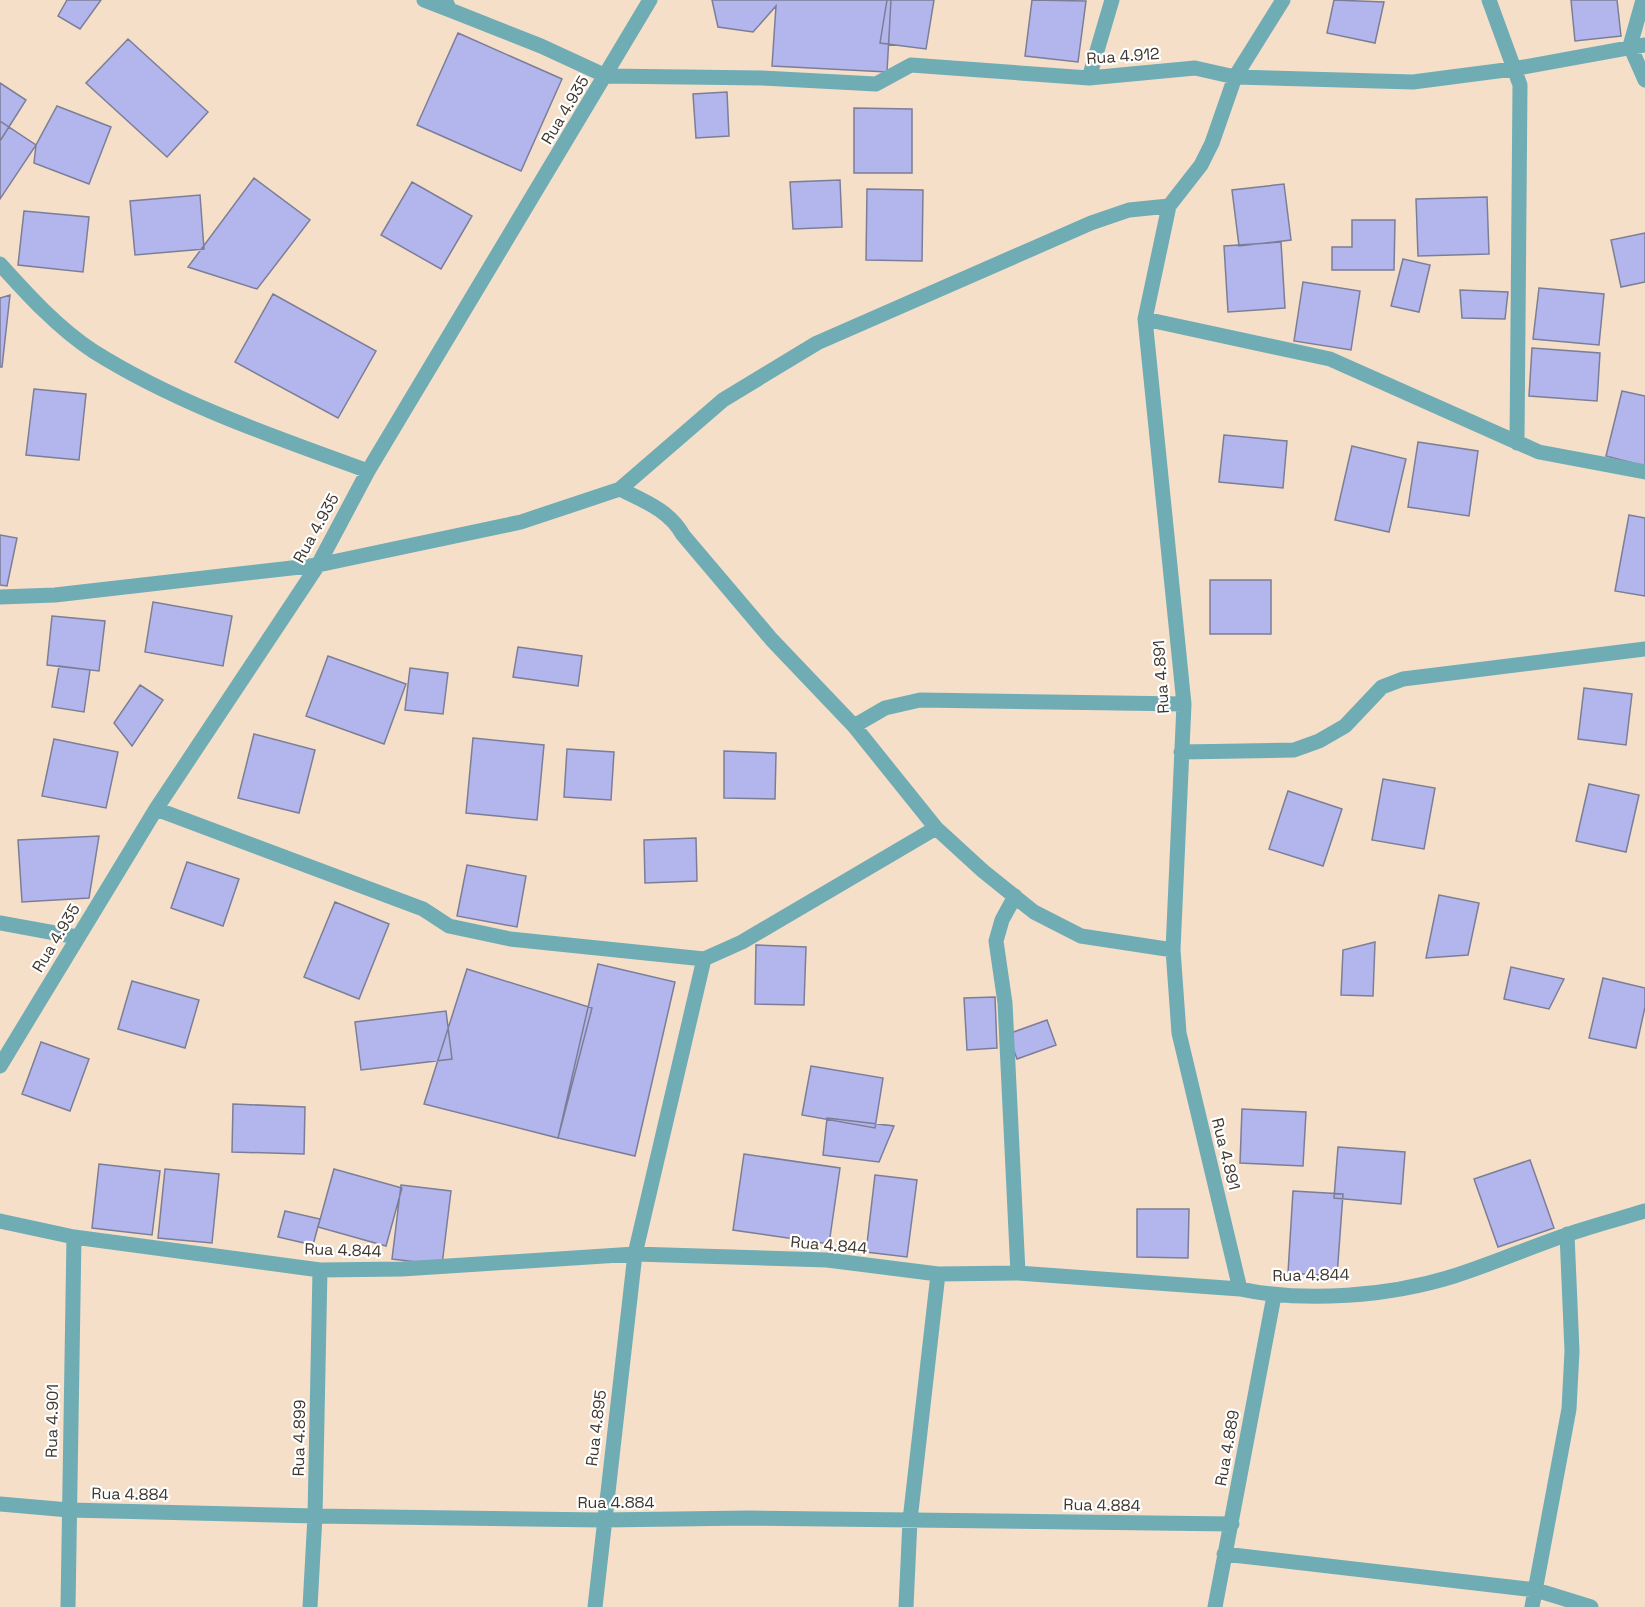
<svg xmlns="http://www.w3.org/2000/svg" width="1645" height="1607" font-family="'Space Grotesk',sans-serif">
<rect width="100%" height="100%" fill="#f5dfc9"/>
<path fill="#b3b6ed" stroke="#7c7e97" stroke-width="1.5" d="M67 0H101L80 29 58 16Z
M712 0H891L887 72 772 66 776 6 753 32 718 27Z
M887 0H934L926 49 880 43Z
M1032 0 1086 1 1078 62 1025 56Z
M1334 0 1384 2 1375 43 1327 33Z
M1571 0H1617L1621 36 1575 41Z
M458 33 562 79 521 171 417 125Z
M128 39 208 112 167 157 86 83Z
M0 83 26 100 0 141Z
M727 92 729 136 696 138 693 94Z
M57 106 111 127 89 184 34 163 36 145Z
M854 108 912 109V173H854Z
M0 121 36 145 0 199Z
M254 178 310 220 257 289 188 267Z
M840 180 842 227 793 229 790 182Z
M412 182 472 216 441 269 381 235Z
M1284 184 1291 240 1239 246 1232 190Z
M867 189 923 190 922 261 866 260Z
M200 195 204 249 135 255 130 201Z
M1487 197 1489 254 1418 256 1416 199Z
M24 211 89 217 83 272 18 265Z
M1352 220H1395L1394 270H1332V247H1352Z
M1645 233V282L1621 287 1611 240Z
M1281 242 1285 308 1228 312 1224 246Z
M1403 259 1430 265 1419 312 1391 306Z
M1303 282 1360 291 1351 350 1294 341Z
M1539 288 1604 294 1599 345 1533 339Z
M1460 290 1508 292 1505 319 1462 318Z
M273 294 376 351 338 418 235 362Z
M10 295 2 367H0V298Z
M1532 348 1600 353 1597 401 1529 396Z
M34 389 86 394 79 460 26 455Z
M1622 391 1645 396V466L1606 456Z
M1224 435 1287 441 1283 488 1219 482Z
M1418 442 1478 451 1469 516 1408 507Z
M1352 446 1406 459 1389 532 1335 520Z
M1629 515 1645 518V596L1615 591Z
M0 535 17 538 7 586 0 585Z
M1210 580H1271V634H1210Z
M153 602 232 616 223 666 145 652Z
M52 616 105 621 99 671 47 665Z
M518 647 582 656 578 686 513 677Z
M328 656 406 684 384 744 306 716Z
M59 666 90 670 84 712 52 707Z
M410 668 448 673 443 714 405 710Z
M140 685 163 700 132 746 114 723Z
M1584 688 1632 694 1626 745 1578 739Z
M254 734 315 750 299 813 238 798Z
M473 738 544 745 537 820 466 813Z
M54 739 118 752 106 808 42 796Z
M567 749 614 752 611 800 564 797Z
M724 751 776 753 775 799 724 798Z
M1383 779 1435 788 1424 849 1372 840Z
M1589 784 1639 795 1626 852 1576 841Z
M1288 791 1342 809 1323 866 1269 849Z
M99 836 89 898 22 902 18 840Z
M696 838 697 881 645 883 644 840Z
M187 862 239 879 223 926 171 908Z
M467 865 526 876 517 927 457 916Z
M1439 895 1479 903 1468 955 1426 958Z
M335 902 389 924 359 999 304 977Z
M1375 942 1373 996 1341 995 1343 950Z
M756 945 806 947 804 1005 755 1004Z
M598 964 675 982 635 1156 558 1138Z
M1511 967 1564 979 1549 1009 1504 999Z
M467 969 592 1008 558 1138 424 1104Z
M1603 978 1645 988V1007L1636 1048 1589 1038Z
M132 981 199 1000 185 1048 118 1029Z
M995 997 997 1048 967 1050 964 998Z
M446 1011 452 1059 361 1070 355 1022Z
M1047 1020 1056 1045 1017 1059 1008 1034Z
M41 1042 89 1059 70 1111 22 1094Z
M811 1066 883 1078 875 1128 802 1115Z
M233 1104 305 1107 304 1154 232 1152Z
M1242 1109 1306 1112 1303 1166 1240 1163Z
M827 1118 894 1126 879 1162 823 1155Z
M1338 1147 1405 1152 1401 1204 1334 1198Z
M744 1154 840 1168 829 1244 733 1230Z
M1530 1160 1554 1228 1498 1247 1474 1179Z
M99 1164 160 1171 152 1235 92 1228Z
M165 1169 219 1174 212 1243 158 1238Z
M334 1169 402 1188 386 1246 318 1227Z
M875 1175 917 1180 907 1257 866 1252Z
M401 1185 451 1191 442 1265 392 1259Z
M1293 1191 1343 1194 1337 1276 1288 1273Z
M1137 1209H1189L1188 1258 1137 1257Z
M285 1211 320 1219 313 1245 278 1237Z"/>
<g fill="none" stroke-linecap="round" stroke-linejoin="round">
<path stroke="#70acb4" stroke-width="15" d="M424 0 450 10
M445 0 450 10 541 46 606 76 762 78 876 84 911 65 1089 78 1195 68 1235 77 1413 82 1513 69 1645 45
M1489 0 1520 85 1517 443
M1643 0 1630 46 1645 80
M1089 78 1112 0
M0 264C28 295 58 328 93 351 177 404 275 437 368 471
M1145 319 1330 359 1539 452 1645 472
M620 489C644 501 669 510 683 535L772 640 854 726 936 828 983 871 1034 912 1081 936 1173 950
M0 597 55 595 318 565 521 522 620 489 723 400 817 343 1091 223 1129 210 1169 206
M854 726 885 708 920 700 1184 704
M1181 752 1294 750 1319 741 1345 726 1382 687 1403 679 1645 649
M156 809 423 909 449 926 510 939 704 959
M1015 896 1002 920 996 941 1005 1003 1018 1273
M0 923 77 937
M0 1066 156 809 318 565 368 471 650 0
M0 1221 74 1237 320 1270 402 1269 635 1254 827 1260 938 1274 1018 1273 1240 1289C1305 1303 1390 1296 1454 1276 1492 1264 1528 1248 1566 1235 1592 1226 1619 1219 1645 1211
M1240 1289 1179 1033 1173 950 1184 704 1145 319 1169 206 1201 165 1212 143 1235 77 1283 0
M0 1504 69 1510 315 1516 603 1520 749 1518 1232 1524
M1224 1554 1536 1590 1591 1607
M68 1607 74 1237
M310 1607 315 1516 320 1270
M595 1607 635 1254 704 959 742 942 936 828
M906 1607 910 1520 938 1274
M1215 1607 1274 1296
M1532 1607 1569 1409 1572 1351 1567 1234"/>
</g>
<g text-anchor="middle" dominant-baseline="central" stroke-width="4.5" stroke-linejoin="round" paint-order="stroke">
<g font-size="16" fill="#3f372e" stroke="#fff">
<text transform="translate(1123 56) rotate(-4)">Rua 4.912</text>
<text transform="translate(565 110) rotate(-59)">Rua 4.935</text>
<text transform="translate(316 528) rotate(-61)">Rua 4.935</text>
<text transform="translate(1161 677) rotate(-94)">Rua 4.891</text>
<text transform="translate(56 938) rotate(-59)">Rua 4.935</text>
<text transform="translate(1226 1154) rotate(76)">Rua 4.891</text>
<text transform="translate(829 1245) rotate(5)">Rua 4.844</text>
<text transform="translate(343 1250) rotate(2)">Rua 4.844</text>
<text transform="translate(1311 1275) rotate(-1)">Rua 4.844</text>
<text transform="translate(52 1421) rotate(-89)">Rua 4.901</text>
<text transform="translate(596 1428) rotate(-83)">Rua 4.895</text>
<text transform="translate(299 1438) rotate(-89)">Rua 4.899</text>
<text transform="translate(1227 1448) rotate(-80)">Rua 4.889</text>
<text transform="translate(130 1494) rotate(1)">Rua 4.884</text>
<text x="616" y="1502">Rua 4.884</text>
<text transform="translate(1102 1505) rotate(1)">Rua 4.884</text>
</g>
</g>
</svg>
